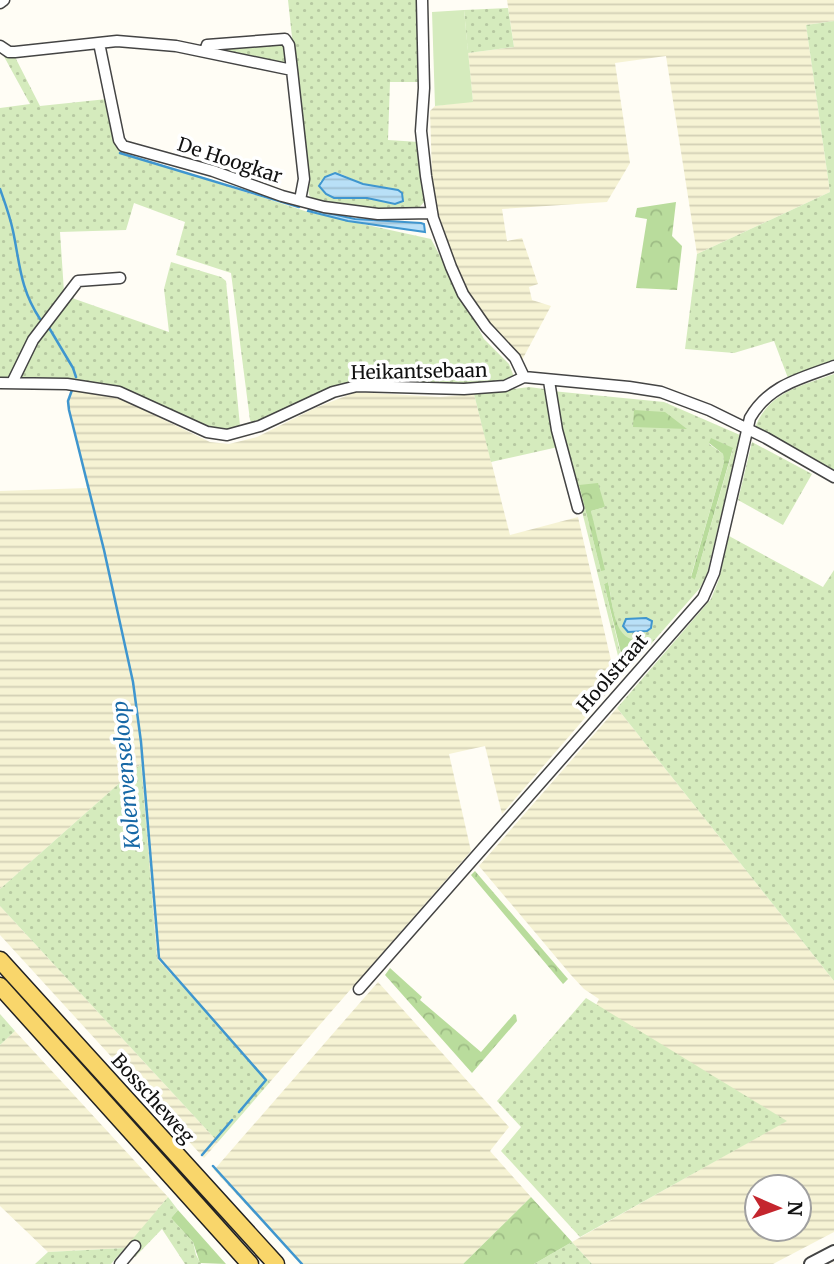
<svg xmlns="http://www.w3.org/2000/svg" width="834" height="1264" font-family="Merriweather,serif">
<defs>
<pattern id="farmland-rules" width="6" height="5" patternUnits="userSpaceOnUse" patternTransform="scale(1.75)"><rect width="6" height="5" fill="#f6f3d4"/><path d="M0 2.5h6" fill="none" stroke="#d2cfb5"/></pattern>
<pattern id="grass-dots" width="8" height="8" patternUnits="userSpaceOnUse" patternTransform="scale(1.75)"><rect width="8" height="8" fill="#d5ebbd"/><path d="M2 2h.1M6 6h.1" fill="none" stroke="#b6c8a1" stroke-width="1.8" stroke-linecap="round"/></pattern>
<pattern id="forest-crowns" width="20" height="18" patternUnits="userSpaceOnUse" patternTransform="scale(1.75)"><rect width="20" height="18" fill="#b9dc9c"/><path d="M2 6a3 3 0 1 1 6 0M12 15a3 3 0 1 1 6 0" fill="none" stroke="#9ebc85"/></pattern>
<pattern id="water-rules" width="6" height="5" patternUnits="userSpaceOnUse" patternTransform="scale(1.75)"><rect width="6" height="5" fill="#b9e0f7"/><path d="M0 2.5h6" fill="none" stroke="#9ebfd3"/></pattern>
</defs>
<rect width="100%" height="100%" fill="#fffdf5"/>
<path fill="url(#farmland-rules)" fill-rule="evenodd" d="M507 0H834V21L806 25 830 192 697 254 666 56 615 63 630 163 607 202 502 209 507 241 522 238 538 284 529 287 532 300 551 306 522 360 493 331 469 296 451 259 435 206 432 176 430 111 435 106 473 101 468 53 514 47Z
M72 390 121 399 210 442 229 444 257 437 315 408 356 392 440 397 474 394 510 535 578 517 616 682 502 814 485 746 449 754 471 851 270 1082 157 960 140 765 0 889V491L87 488 67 403Z
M617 708 834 981V1232L773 1264H592L572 1242 786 1121 596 1005 599 999 584 989 571 975 479 866ZM757 1187H799V1229H757Z
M0 906 218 1142 204 1158 0 935Z
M378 982 509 1127 490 1151 531 1197 463 1264H301L214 1170Z
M15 1031 168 1197 126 1248 48 1252 0 1206V1045Z"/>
<path fill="url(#grass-dots)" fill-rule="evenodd" d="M288 0H417L419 82H390L388 140 419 142 425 201 416 211 362 209 315 201 309 195ZM341 174 363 184 391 188 402 193 387 203 367 198H341L321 189 320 181Z
M508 8 514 47 468 53 464 10Z
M834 21V362L788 378 774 341 734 353 685 349 697 254 830 192 806 25Z
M284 43 286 65 212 49Z
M1 51 15 57 40 106 107 99 119 152 308 212 431 239 484 339 509 364 514 377 502 382 466 385H431L359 382 253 425 250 420 231 273 176 255 185 222 134 203 126 230 60 232 64 292 40 320 45 327 72 298 169 332 164 289 171 262 221 277 226 281 240 426 238 429H209L152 402 63 380 0 378V108L30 104Z
M834 374V474L755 428C768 392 801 386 834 374Z
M529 387 544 389 558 447 491 462 474 394Z
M552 391 664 402 740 435 707 574 700 588 623 676ZM712 439 733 449 695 580 691 576 724 462 723 454 709 444ZM579 485 605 507 591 511 601 571ZM608 582C613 600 613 651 644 638L623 664 604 584Z
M752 442 812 474 783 525 738 500Z
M729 536 823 587 834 570V981L617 708 711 599 719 579Z
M141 764 157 959 270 1082 218 1142 0 906V889Z
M586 998 787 1121 580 1237 501 1151 521 1127 497 1101Z
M0 1014 15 1031 0 1045Z
M168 1197 178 1210 171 1218 193 1242 196 1255 201 1264H185L162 1229 135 1257 125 1248 111 1264H35L48 1252 125 1248Z
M572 1242 592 1264H534Z"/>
<path fill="url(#forest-crowns)" d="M676 202 672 236 682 246 677 290 636 288 647 219 635 217 637 208Z
M634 410 665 412 687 429 633 427Z
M711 438 733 448 695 580 691 577 724 462 723 454 709 443Z
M598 483 605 507 591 511 605 570 601 571 579 485Z
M608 582C613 603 614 651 646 637L624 665 604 584Z
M475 871 568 979 563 984 471 875Z
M390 968 422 997 420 1000 481 1052 514 1014 516 1015 517 1021 472 1073 385 975Z
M531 1197 572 1242 534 1264H463Z
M178 1210 226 1264 200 1263 193 1242 171 1218Z"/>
<path fill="#d5ebbd" d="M464 10 473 102 435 106 432 12Z"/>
<path fill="url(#water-rules)" stroke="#3f96cf" stroke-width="2" d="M335 173 363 184 398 190 402 193 403 201 395 204 367 198H334L326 194 319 186 325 177Z
M309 209 355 219 421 223 424 224 425 232 348 221 308 211Z
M646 618 652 621 651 628 647 631 628 632 623 626 626 619Z"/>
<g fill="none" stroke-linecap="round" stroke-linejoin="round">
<path stroke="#3f96cf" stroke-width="2.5" d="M120 153 299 207
M0 189C5 203 10 216 13 231 20 264 20 289 40 319
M48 326 73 368 76 377
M72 390 68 401 69 410 104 550 133 682 141 742 159 958 266 1080 239 1112
M202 1155 232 1120
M213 1166 302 1264"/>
<defs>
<path id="minor" d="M422 0 424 88 421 131 426 176 433 218 451 267 463 294 486 327 515 358 524 377
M0 3 4 0
M99 43 119 140 123 146 213 171 282 196 324 207 378 214 432 213
M0 46 9 52H15L117 41 176 46 292 70 304 179 300 200
M205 51 207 45 285 39 289 45 292 70
M549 381 557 430 578 508
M0 383 67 384 119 392 207 432 227 435 260 426 333 392 357 386 464 389 505 386 524 377 629 387 661 392 709 410 766 438 834 477
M12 383 33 340 78 281 120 278
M359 989 703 598 714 573 750 418C769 385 800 379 834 366
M120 1264 135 1246"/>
<path id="tertiary" d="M811 1264 834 1252"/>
<path id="primary" d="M0 960 276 1264
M0 986 250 1264"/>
</defs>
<use href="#minor" stroke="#444" stroke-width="13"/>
<use href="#tertiary" stroke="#444" stroke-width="16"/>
<use href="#primary" stroke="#222" stroke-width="19"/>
<use href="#minor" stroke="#fff" stroke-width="10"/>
<use href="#tertiary" stroke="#fff" stroke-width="12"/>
<use href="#primary" stroke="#f9d66b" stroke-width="16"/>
</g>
<g text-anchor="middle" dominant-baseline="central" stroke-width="7" stroke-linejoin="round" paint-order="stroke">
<g font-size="19" fill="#111" stroke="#fff">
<text transform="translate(230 160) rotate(18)">De Hoogkar</text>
<text transform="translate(419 371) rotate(-1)">Heikantsebaan</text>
<text transform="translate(612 673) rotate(-49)">Hoolstraat</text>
<text transform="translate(153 1098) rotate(48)">Bosscheweg</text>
</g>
<g font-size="21" font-style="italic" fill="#1768a6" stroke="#fff">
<text transform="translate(126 775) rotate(-95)">Kolenvenseloop</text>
</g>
</g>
<g transform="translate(778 1208) rotate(92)"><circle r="33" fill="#ffffff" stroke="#a0a0a0" stroke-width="2"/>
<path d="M0-5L12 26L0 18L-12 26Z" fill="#c4262e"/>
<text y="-10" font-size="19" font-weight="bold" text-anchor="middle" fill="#111111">N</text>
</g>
</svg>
